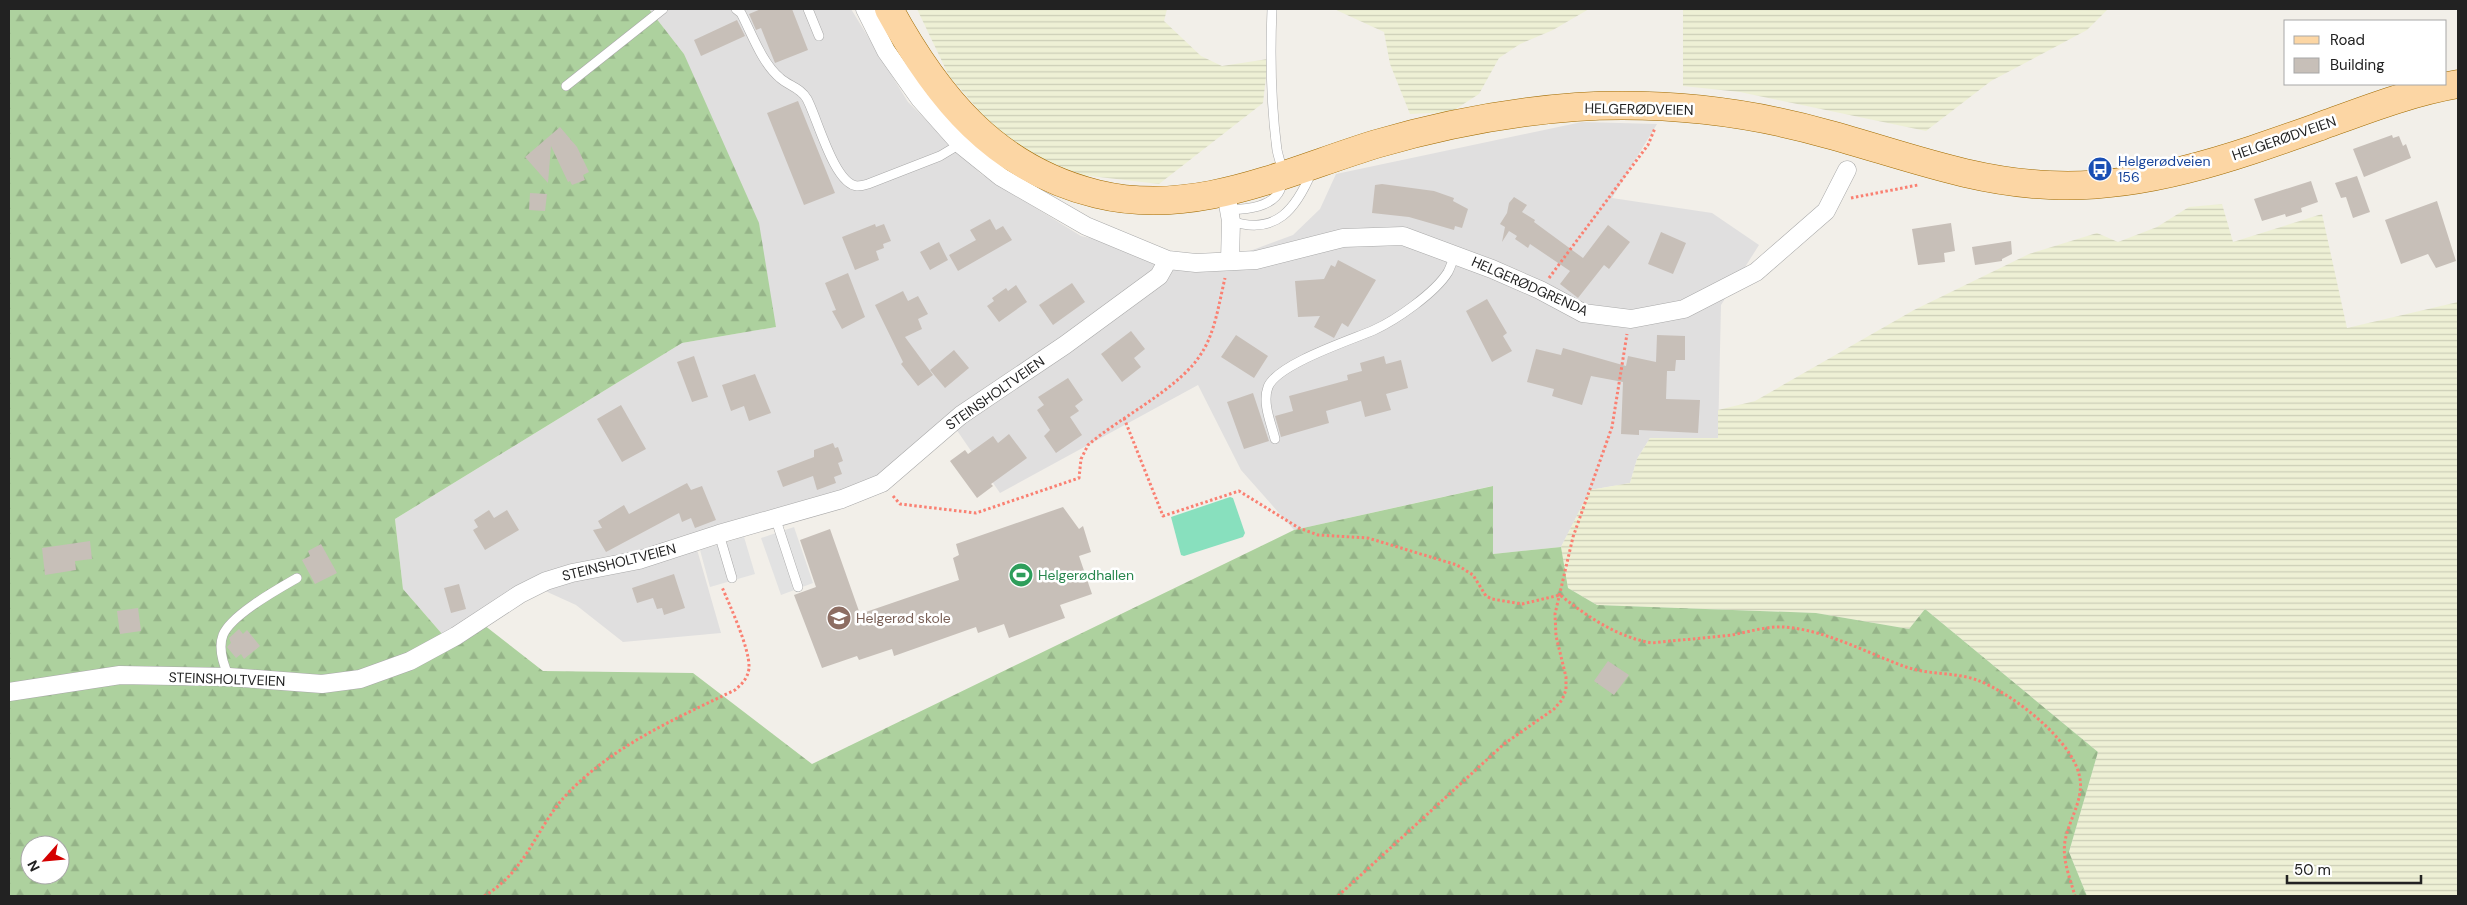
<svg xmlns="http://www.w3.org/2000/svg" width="2467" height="905" font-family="'DM Sans',sans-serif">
<defs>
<pattern id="farmland-rules" width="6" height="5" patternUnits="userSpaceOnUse" patternTransform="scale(1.25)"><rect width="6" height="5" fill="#eef0d5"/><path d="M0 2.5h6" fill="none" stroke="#ccceb7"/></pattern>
<pattern id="forest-firs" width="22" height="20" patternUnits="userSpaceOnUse" patternTransform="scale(1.25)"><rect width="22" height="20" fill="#add19e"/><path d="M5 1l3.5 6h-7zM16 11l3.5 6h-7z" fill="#95b388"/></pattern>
</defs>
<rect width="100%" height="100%" fill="#f2efe9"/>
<path fill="#e0dfdf" d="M649 9H851L908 102 981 174 1081 236 1212 265 1293 235 1320 209 1336 174 1582 122 1657 124 1612 198 1712 213 1759 245 1721 305 1718 438H1650L1637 459 1630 483 1590 490 1561 547 1493 554 1492 486 1294 530 1241 470 1198 385 1000 493 956 429 872 490 696 546 721 633 623 642 576 605 543 590 449 642 403 589 395 519 682 343 776 327 684 54Z"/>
<path fill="url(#farmland-rules)" d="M917 9H1167L1164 21 1201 56 1222 66 1268 59 1263 103 1159 184 1082 175 1010 146 949 76Z
M1334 9H1589L1553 30 1520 44 1499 58 1479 94 1451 112 1410 114 1390 64 1384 32Z
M1683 9H2108L2087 30 1991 81 1926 131 1740 92 1683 86Z
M2222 204 2233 242 2322 214 2347 328 2458 302V896H2087L2069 852 2098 752 1925 609 1909 629 1816 613 1597 605 1568 588 1561 547 1590 490 1630 483 1637 459 1650 438H1718V410L1755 401 1914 310 2029 254 2097 233 2118 242 2157 227 2189 207Z"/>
<path fill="url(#forest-firs)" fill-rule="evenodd" d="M9 9H649L684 54 759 223 776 327 682 343 395 519 403 589 449 642 484 625 543 671 693 673 812 764 1294 530 1493 486V554L1561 547 1568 588 1597 605 1816 613 1909 629 1925 609 2098 752 2069 852 2087 896H9ZM30 845H60V875H30Z"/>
<path fill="#88e0be" d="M1230 497 1233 498 1245 533 1243 537 1184 556 1181 555 1171 517Z"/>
<path fill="#e2e2e2" d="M794 527 813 583 781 595 761 538Z
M744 537 755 574 710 587 700 550Z"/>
<path fill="#c7bfb8" d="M761 9H792L808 50 775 63 761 28 756 30 749 14Z
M737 20 745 36 701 56 694 40Z
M798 101 835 193 804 205 767 113Z
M560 127 577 147 589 172 583 175 585 180 572 185 570 181 568 182 551 146 548 183 525 157Z
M2392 135 2393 138 2399 136 2403 146 2406 144 2411 158 2364 177 2353 149Z
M2357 176 2370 212 2353 218 2346 197 2341 198 2335 183Z
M2311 181 2318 202 2301 208 2302 212 2286 217 2285 214 2262 221 2254 199Z
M1382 184 1434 191 1454 198 1453 201 1468 209 1462 228 1455 226 1454 230 1409 217 1372 213 1375 185Z
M530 193 547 194 545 211 529 210Z
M1514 197 1527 205 1522 212 1535 220 1534 222 1583 258 1608 225 1630 242 1609 269 1604 265 1578 298 1560 284 1570 271 1530 244 1528 248 1515 239 1517 236 1509 231 1502 242 1505 227 1500 224 1507 213 1509 203Z
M2437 201 2456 261 2436 268 2428 254 2401 264 2385 220Z
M990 219 996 230 1003 226 1012 240 958 271 949 255 976 240 970 230Z
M1951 223 1955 251 1944 253 1945 262 1918 265 1912 229Z
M875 224 876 227 884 224 891 241 883 244 884 248 876 251 879 260 855 270 842 237Z
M1661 232 1686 243 1673 274 1648 264Z
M2011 241 2012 254 2002 259V261L1975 265 1972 247Z
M939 242 948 260 930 270 920 252Z
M1338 260 1376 280 1348 327 1342 323 1334 338 1314 327 1320 316 1298 317 1295 281 1324 279 1331 265 1335 267Z
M848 273 865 317 842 329 832 311 836 310 825 283Z
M1072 283 1085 302 1053 325 1039 305Z
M1016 285 1027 302 999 322 987 306 994 301 992 298 1006 288 1008 291Z
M903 291 908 301 918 296 928 314 918 319 922 329 905 337 933 375 918 386 901 364 903 362 875 305Z
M1487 299 1507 333 1503 336 1512 351 1492 362 1466 311Z
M1131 331 1145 349 1134 358 1141 367 1122 382 1101 354Z
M1236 335 1268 356 1254 378 1221 357Z
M1657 335 1685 336V360H1676L1675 371H1667L1666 399 1700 400 1698 433 1639 430V435L1621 434 1623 382 1591 376 1582 405 1552 396 1554 389 1527 382 1536 349 1561 355 1563 348 1626 366 1628 356 1656 362Z
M954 350 969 368 945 388 930 370Z
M694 356 708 397 692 402 677 362Z
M1384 356 1386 364 1401 360 1408 388 1386 394 1391 410 1365 417 1361 401 1326 411 1329 423 1281 437 1275 416 1293 411 1289 396 1348 380 1347 375 1362 371 1360 363Z
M755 374 771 413 749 421 744 406 731 411 722 385Z
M1068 378 1083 400 1075 406 1079 411 1070 417 1082 435 1056 453 1044 436 1050 430 1037 410 1044 405 1038 397Z
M1253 393 1269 441 1244 449 1227 402Z
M621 405 646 449 622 462 597 419Z
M1009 434 1027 458 991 484 993 486 977 498 950 461 965 450 968 454 993 436 998 443Z
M833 443 835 448 838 447 843 461 838 463 842 474 834 477 836 483 817 490 813 476 783 487 777 471 814 457V450Z
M687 483 691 490 702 486 716 520 695 528 691 518 682 522 679 513 606 552 593 530 602 528 598 521 624 505 629 514Z
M1063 507 1079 529 1083 526 1091 552 1079 556 1092 594 1060 605 1065 618 1009 638 1004 624 978 633 976 627 894 656 892 649 859 660 857 656 822 668 794 595 816 587 800 540 830 529 860 614 959 580 953 558 959 555 956 544Z
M489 510 494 518 507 510 519 530 485 550 473 530 478 527 474 520Z
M90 541 92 559 75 561 76 570 45 575 42 548Z
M321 544 337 573 315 584 302 560 310 556 308 551Z
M674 574 685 608 664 615 662 608 657 609 653 598 637 603 632 588Z
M459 584 466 609 451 613 444 588Z
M138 608 141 631 120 634 117 611Z
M239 629 243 634 247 630 260 646 244 659 241 654 236 658 227 647 231 643 229 638Z
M1608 661 1629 675 1614 695 1594 681Z"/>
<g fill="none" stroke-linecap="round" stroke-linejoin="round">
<defs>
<path id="lane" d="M736 9 741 13C752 34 762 63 780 78 789 86 801 88 807 99 817 117 834 184 857 186 860 186 865 185 868 184L940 156 960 144
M808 9 819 36
M566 86 663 9
M1229 210C1245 209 1272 208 1280 190 1287 175 1280 165 1277 150 1271 104 1270 55 1272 9
M1231 221C1276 236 1296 209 1312 171
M1275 439C1271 423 1262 403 1268 387 1277 364 1351 340 1374 330 1396 320 1435 293 1448 272 1451 266 1453 260 1455 254
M775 517 798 587
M719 534 732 578
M229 677C224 666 218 648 223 635 231 615 278 589 297 578"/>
<path id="street" d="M865 9 886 51 920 99 960 144 1001 177 1086 226 1168 260 1196 263 1256 260 1343 238 1403 236 1492 269 1540 290 1583 313 1631 319 1684 309 1756 272 1826 211 1847 170
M1226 193 1231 221 1230 261
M9 692 120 675 229 677 322 684 360 679 410 661 456 636 520 594 546 581 572 573 639 560 719 534 842 499 882 483 961 415 1065 345 1159 276 1168 260"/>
<path id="primary" d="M889 9C937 97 995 169 1097 194 1195 218 1285 172 1376 144 1441 125 1508 112 1576 107 1660 102 1746 111 1827 134 1901 154 1972 182 2049 185 2143 190 2234 157 2321 126 2365 110 2411 92 2458 84"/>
</defs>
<use href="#lane" stroke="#a9a9a9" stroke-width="10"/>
<use href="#street" stroke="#a9a9a9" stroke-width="19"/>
<use href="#primary" stroke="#a06b00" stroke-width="29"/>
<path stroke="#fa8072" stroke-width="3" stroke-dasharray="2.5 2.5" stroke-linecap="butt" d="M1851 198 1918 185
M1549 278 1648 145 1655 128
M1124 418 1163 516 1239 491 1299 528 1318 535 1368 538 1457 565 1473 575 1486 596 1492 599 1522 604 1560 595C1588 617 1617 637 1652 643 1679 640 1705 638 1732 635 1748 632 1767 626 1784 627 1826 630 1867 653 1906 667 1929 675 1954 672 1977 680 2011 693 2064 734 2077 768 2088 795 2070 815 2065 841 2062 860 2070 878 2075 896
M893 496 900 504 976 513 1079 478 1081 459 1088 445C1120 417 1179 389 1201 354 1215 333 1219 303 1225 278
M484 896C527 871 536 827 567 794 614 745 675 719 735 690 742 684 748 678 749 668 750 649 730 606 722 587
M1338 896 1504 744 1554 709 1562 700 1566 690V677L1556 636 1555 614 1573 537 1612 427 1627 334"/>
<use href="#lane" stroke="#fff" stroke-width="9"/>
<use href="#street" stroke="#fff" stroke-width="18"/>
<use href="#primary" stroke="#fcd6a4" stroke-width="28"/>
</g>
<defs>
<symbol id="bus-disc" viewBox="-11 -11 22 22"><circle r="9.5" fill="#1a4fb4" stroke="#fff"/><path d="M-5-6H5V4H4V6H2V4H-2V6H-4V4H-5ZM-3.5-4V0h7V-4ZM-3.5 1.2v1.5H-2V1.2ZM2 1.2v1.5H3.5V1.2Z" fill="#fff"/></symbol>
<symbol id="stadium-disc" viewBox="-11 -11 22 22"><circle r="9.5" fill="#2e9e5b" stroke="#fff"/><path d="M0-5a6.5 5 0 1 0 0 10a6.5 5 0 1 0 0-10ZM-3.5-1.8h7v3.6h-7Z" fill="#fff"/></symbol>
<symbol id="school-disc" viewBox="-11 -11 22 22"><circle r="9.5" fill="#8d6e63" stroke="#fff"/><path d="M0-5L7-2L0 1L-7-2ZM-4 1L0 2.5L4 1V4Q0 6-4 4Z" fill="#fff"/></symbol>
</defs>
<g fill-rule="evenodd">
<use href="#bus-disc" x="2086" y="155" width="28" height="28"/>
<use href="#stadium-disc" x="1007" y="561" width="28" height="28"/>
<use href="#school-disc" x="825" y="604" width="28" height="28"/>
</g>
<g text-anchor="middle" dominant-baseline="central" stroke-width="5" stroke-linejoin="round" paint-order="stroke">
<g font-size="14" fill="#222" stroke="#fff">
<text transform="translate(1639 109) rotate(1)">HELGERØDVEIEN</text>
<text transform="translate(2284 138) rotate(-19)">HELGERØDVEIEN</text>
<text transform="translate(1530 286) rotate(24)">HELGERØDGRENDA</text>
<text transform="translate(995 393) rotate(-35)">STEINSHOLTVEIEN</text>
<text transform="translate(619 562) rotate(-14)">STEINSHOLTVEIEN</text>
<text transform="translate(227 679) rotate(2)">STEINSHOLTVEIEN</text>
</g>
<g font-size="14" fill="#164399" stroke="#fff" text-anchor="start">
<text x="2118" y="161">Helgerødveien<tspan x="2118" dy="16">156</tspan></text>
</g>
<g font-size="14" fill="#27864d" stroke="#fff" text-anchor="start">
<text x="1038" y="575">Helgerødhallen</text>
</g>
<g font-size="14" fill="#785e54" stroke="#fff" text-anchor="start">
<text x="856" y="618">Helgerød skole</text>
</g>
</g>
<rect width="2467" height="905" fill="none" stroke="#222222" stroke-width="20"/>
<rect x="2284" y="20" width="162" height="65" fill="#ffffff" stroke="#a7a7a7"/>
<rect x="2294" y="36" width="25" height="8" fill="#fcd6a4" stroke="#a7a7a7"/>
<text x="2330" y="45" font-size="15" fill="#222222">Road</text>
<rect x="2294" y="58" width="25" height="15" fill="#c7bfb8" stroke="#a7a7a7"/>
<text x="2330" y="70" font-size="15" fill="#222222">Building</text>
<g transform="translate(45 860) rotate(243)"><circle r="24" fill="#ffffff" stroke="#a7a7a7"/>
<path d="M0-4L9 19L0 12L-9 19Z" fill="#d40000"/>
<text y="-8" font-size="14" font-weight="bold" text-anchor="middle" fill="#222222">N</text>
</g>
<path d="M2287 875v8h134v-8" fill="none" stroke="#222222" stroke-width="2.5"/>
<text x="2294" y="875" font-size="15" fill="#222222" stroke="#ffffff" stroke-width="4" paint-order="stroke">50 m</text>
</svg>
